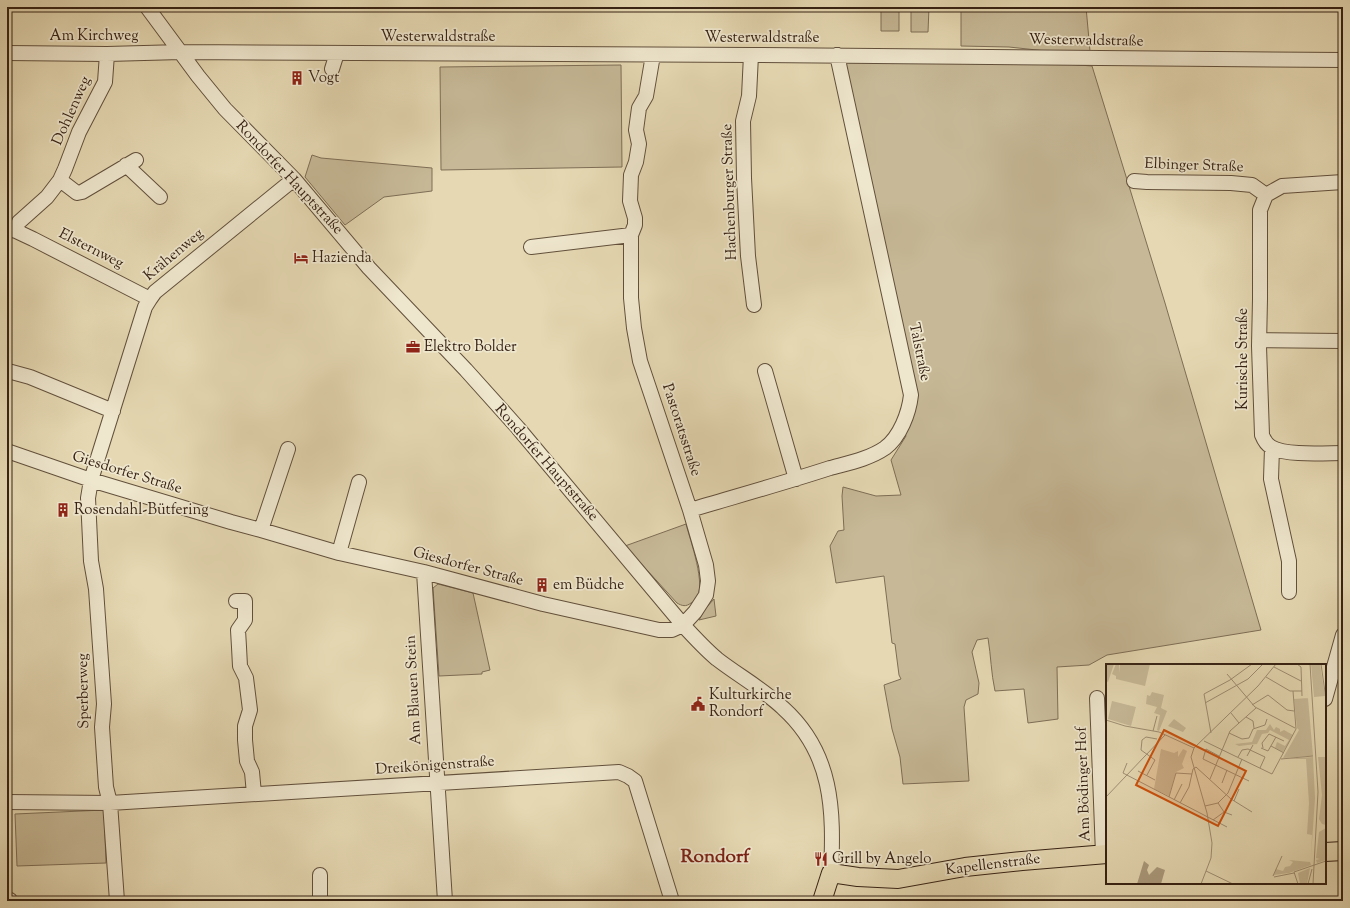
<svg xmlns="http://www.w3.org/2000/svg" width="1350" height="908" font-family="'Sorts Mill Goudy',serif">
<rect width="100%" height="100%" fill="#e5d8b2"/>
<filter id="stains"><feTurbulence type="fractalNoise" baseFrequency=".005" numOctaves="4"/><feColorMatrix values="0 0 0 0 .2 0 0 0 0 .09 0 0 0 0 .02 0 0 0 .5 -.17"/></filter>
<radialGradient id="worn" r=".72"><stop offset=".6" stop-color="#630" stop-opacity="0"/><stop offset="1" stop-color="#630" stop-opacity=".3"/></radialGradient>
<path fill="#c7b997" stroke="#7e6e56" d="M881 7H899V31H881Z
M911 7H929L928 32H911Z
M961 7H1086L1090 51H1046L1009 47 961 46Z
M845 62 1052 63 1092 66 1165 303 1261 630 1107 655 1089 665 1057 667 1058 719 1028 723 1024 689 995 691C991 673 991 656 988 638L977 640 972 652 979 683 978 694 966 700 964 707 969 781 903 784 900 757 892 729 884 685 901 679 899 675 895 644 892 643 884 576 836 583 830 546 838 531 844 530 842 496 843 487 876 496 901 495 891 460 906 436 905 434 916 396Z
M621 65 622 167 441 170 440 67Z
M312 155 321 158 432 168V191L384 197 345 225 305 177Z
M686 524C690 540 707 586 696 599 695 601 693 602 691 603 686 607 682 606 677 603L625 546Z
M438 584 473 593 490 670 482 672V674L439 676 433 588Z
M714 599 716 616 699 620 705 609Z
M104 810 106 863 17 866 15 814Z"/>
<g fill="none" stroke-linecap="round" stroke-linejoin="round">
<defs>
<path id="minor" d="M147 7 198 76 225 109 294 179 369 268 466 370 518 428 683 625C694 637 705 649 717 659 739 676 763 689 783 708 833 753 834 810 831 873
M7 53 107 54 181 52 751 55 1343 60
M751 55 749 96 743 121 744 178 748 256 754 305
M332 69 337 53
M126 165 160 197
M60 180 77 193 82 192 136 160
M1134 181 1147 182 1231 183 1252 185 1266 195
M1266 195 1260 210V299L1259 346 1262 435C1264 440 1266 444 1271 447 1286 456 1325 453 1343 453
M1266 195 1282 186 1343 182
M7 229 16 231 33 239 150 299
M16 231 19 222 47 197 60 180 65 169 79 132 105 82 107 54
M531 247 631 235
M1259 340 1343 341
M8 371 30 377 113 411
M765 371 796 479
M1272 448 1271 479 1289 561V592
M7 451 91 480 231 522 261 530 339 553 424 572 543 604 659 630H672L683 625 695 612 706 595 708 581 706 565 690 510 640 361 634 328 631 298V235L635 225V218L630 201 631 175 636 162 639 144 636 130 639 108 646 96 653 55
M690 510C737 496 784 483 830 468 848 463 869 459 885 448 900 437 909 413 911 395L837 55
M261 530 288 449
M339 553 359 482
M424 572 445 901
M236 601H245V620L238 630 239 647 240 666 246 678 250 710 245 726V740L247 761 252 772 254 794
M1097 698 1103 854
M1325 699 1343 635
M7 802 110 803 619 772 628 776 635 781 672 901
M10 900V901
M117 901 110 803 106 787 102 727 104 704 96 589 91 561 88 498 91 480 145 307 150 299 155 292 294 179
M320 901V875"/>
<path id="major" d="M1325 852 1343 851
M822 901 831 873 858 877 898 879 965 867 1022 861 1107 854"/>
</defs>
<use href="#minor" stroke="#62503c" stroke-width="16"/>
<use href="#major" stroke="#362214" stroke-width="20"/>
<use href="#minor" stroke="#eee6cd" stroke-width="14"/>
<use href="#major" stroke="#e5d8b2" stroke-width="18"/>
</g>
<defs>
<symbol id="building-bare" viewBox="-9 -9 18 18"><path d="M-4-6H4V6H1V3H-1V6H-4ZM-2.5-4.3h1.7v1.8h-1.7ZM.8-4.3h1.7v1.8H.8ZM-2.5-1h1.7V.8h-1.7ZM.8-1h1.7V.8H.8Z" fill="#8f2418" stroke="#eee6cd" stroke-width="2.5" paint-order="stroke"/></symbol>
<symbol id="hotel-bare" viewBox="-9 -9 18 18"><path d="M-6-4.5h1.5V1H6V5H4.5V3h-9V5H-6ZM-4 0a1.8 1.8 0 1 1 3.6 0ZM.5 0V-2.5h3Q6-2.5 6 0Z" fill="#8f2418" stroke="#eee6cd" stroke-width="2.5" paint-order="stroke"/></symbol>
<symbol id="office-bare" viewBox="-9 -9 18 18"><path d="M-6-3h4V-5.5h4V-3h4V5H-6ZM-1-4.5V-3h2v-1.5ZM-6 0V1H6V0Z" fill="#8f2418" stroke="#eee6cd" stroke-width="2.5" paint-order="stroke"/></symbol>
<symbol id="civic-bare" viewBox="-9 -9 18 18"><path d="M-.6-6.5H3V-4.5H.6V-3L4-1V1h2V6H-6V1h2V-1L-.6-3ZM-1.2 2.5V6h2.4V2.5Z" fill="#8f2418" stroke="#eee6cd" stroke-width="2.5" paint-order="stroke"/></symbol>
<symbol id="restaurant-bare" viewBox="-9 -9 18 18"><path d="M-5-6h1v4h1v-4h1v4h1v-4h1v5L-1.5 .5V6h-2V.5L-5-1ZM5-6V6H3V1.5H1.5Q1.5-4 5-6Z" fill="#8f2418" stroke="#eee6cd" stroke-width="2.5" paint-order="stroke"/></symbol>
</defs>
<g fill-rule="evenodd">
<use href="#building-bare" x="287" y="68" width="20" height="20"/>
<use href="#hotel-bare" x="291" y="248" width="20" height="20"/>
<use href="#office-bare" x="403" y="337" width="20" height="20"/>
<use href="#building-bare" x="53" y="500" width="20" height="20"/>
<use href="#building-bare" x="532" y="575" width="20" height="20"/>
<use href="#civic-bare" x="688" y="694" width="20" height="20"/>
<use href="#restaurant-bare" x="811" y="849" width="20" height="20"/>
</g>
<g text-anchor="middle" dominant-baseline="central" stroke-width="3.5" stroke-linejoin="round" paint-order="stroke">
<g font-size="15" fill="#362214" stroke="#eee6cd">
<text x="94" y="36">Am Kirchweg</text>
<text x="438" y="37">Westerwaldstraße</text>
<text x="762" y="38">Westerwaldstraße</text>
<text transform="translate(1086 41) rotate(1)">Westerwaldstraße</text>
<text transform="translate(72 111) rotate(-66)">Dohlenweg</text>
<text transform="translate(1194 166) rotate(2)">Elbinger Straße</text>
<text transform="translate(289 178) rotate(47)">Rondorfer Hauptstraße</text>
<text transform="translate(730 192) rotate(-92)">Hachenburger Straße</text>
<text transform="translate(91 249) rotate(27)">Elsternweg</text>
<text transform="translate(174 255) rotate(-40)">Krähenweg</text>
<text transform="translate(919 352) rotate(78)">Talstraße</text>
<text transform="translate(1243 359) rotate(-90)">Kurische Straße</text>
<text transform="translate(681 430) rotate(72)">Pastoratsstraße</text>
<text transform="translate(546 463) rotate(49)">Rondorfer Hauptstraße</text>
<text transform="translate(127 473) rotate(17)">Giesdorfer Straße</text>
<text transform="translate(468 567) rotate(15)">Giesdorfer Straße</text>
<text transform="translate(414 690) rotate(-93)">Am Blauen Stein</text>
<text transform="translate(84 691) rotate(-91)">Sperberweg</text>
<text transform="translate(435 766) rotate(-4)">Dreikönigenstraße</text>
<text transform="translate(1084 784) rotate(-92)">Am Bödinger Hof</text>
<text transform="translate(993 865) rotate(-7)">Kapellenstraße</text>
</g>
<g font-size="15" fill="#362214" stroke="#eee6cd" text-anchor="start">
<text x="308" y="78">Vogt</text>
<text x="312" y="258">Hazienda</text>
<text x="424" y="347">Elektro Bolder</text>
<text x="74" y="510">Rosendahl-Bütfering</text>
<text x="553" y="585">em Büdche</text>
<text x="709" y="695">Kulturkirche<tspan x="709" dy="17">Rondorf</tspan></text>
<text x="832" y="859">Grill by Angelo</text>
</g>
<g font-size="19" font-weight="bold" fill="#7a1f14" stroke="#eee6cd">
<text x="715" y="857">Rondorf</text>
</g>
</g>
<g transform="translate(1106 664)">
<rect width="220" height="220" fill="#e5d8b2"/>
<path d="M0 0H8L2 18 0 17ZM10 0H13L14 9V0H44L39 22 10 15V12L6 10ZM199 0 207 92 177 94 193 66 191 64 188 35 202 34ZM205 0H214L219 32 208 33ZM46 28 58 31 55 44 61 47 53 67 51 66 54 51 48 49 51 43 40 40 41 31 44 32ZM6 37 30 43 25 62 2 55ZM68 55 80 64 77 68 62 62ZM164 60 168 66 170 63 174 65V68L178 66 187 71 177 88 169 84 171 78 179 82 183 76 164 66 162 69 156 70 151 80 133 82 129 80 146 78 151 66H160ZM55 85 68 89 72 87V93L77 85 81 87 76 100 78 104 70 108 63 132 48 125ZM207 93 209 134 205 193 206 171 201 170 203 139 200 95H177ZM212 93H220V161L216 160 213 155 216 131ZM220 164V196L211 199 210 196 214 195 210 194 213 168ZM183 196 204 198 205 201 183 209 168 211 170 205 177 207 179 203 184 202 187 198ZM204 204 201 220H194L192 209Z" fill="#c7b997"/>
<path d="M38 197 43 201 41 206 43 211 51 203 59 206 55 220H31Z" fill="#aa9a7c"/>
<path fill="none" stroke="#9f8f73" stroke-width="1" d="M191 0 195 3 196 32M204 0 212 128 207 220M215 0 220 35M168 3 195 17M121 10 149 43 189 64M160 13 184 27H196M99 39 142 15 157 0M146 41 162 31 181 46 188 47M125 49 133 59M140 53 147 57 148 64M0 56 19 62 53 68 88 84 152 22 170 0M47 67 51 52M105 69 98 30 124 16 146 0M123 69 136 75 143 74 147 65 159 61 161 55M98 77 166 110 190 65 187 27M165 82 178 89M88 84 85 93 101 149 106 179 105 194 95 220M155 84 162 87 170 73M157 84 156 79 163 70 178 77M113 92 100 85 97 95 143 117M141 92 147 81M132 93 136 86 142 85 159 93 154 104M175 95 207 92M21 99 17 109 121 163M32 107 49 116M41 111 49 96 35 86 36 76 40 73 51 75M104 115 124 67 150 44M116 119 121 106M0 133 59 71M63 133 70 109 86 110M68 136 76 120M128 137 133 125M74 139 83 123 87 105 90 103 125 135 146 148M112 139 118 148 126 151M99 142 112 139 122 129 136 95M107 156 118 148M100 207 127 220M188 208 220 197M188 208 192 220M167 212 176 192M168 213 188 209M202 220 206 205"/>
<path fill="#cd510d" fill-opacity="0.15" stroke="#cd510d" stroke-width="2" d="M58 66 140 107 112 162 30 121Z"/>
<rect width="220" height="220" fill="none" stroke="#362214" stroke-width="2"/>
</g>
<rect width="1350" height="908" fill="none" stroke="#e5d8b2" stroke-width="24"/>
<rect x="8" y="8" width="1334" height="892" fill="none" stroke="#362214" stroke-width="2"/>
<rect x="12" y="12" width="1326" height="884" fill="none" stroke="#362214"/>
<rect width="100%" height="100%" filter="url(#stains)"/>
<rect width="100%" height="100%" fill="url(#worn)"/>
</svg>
